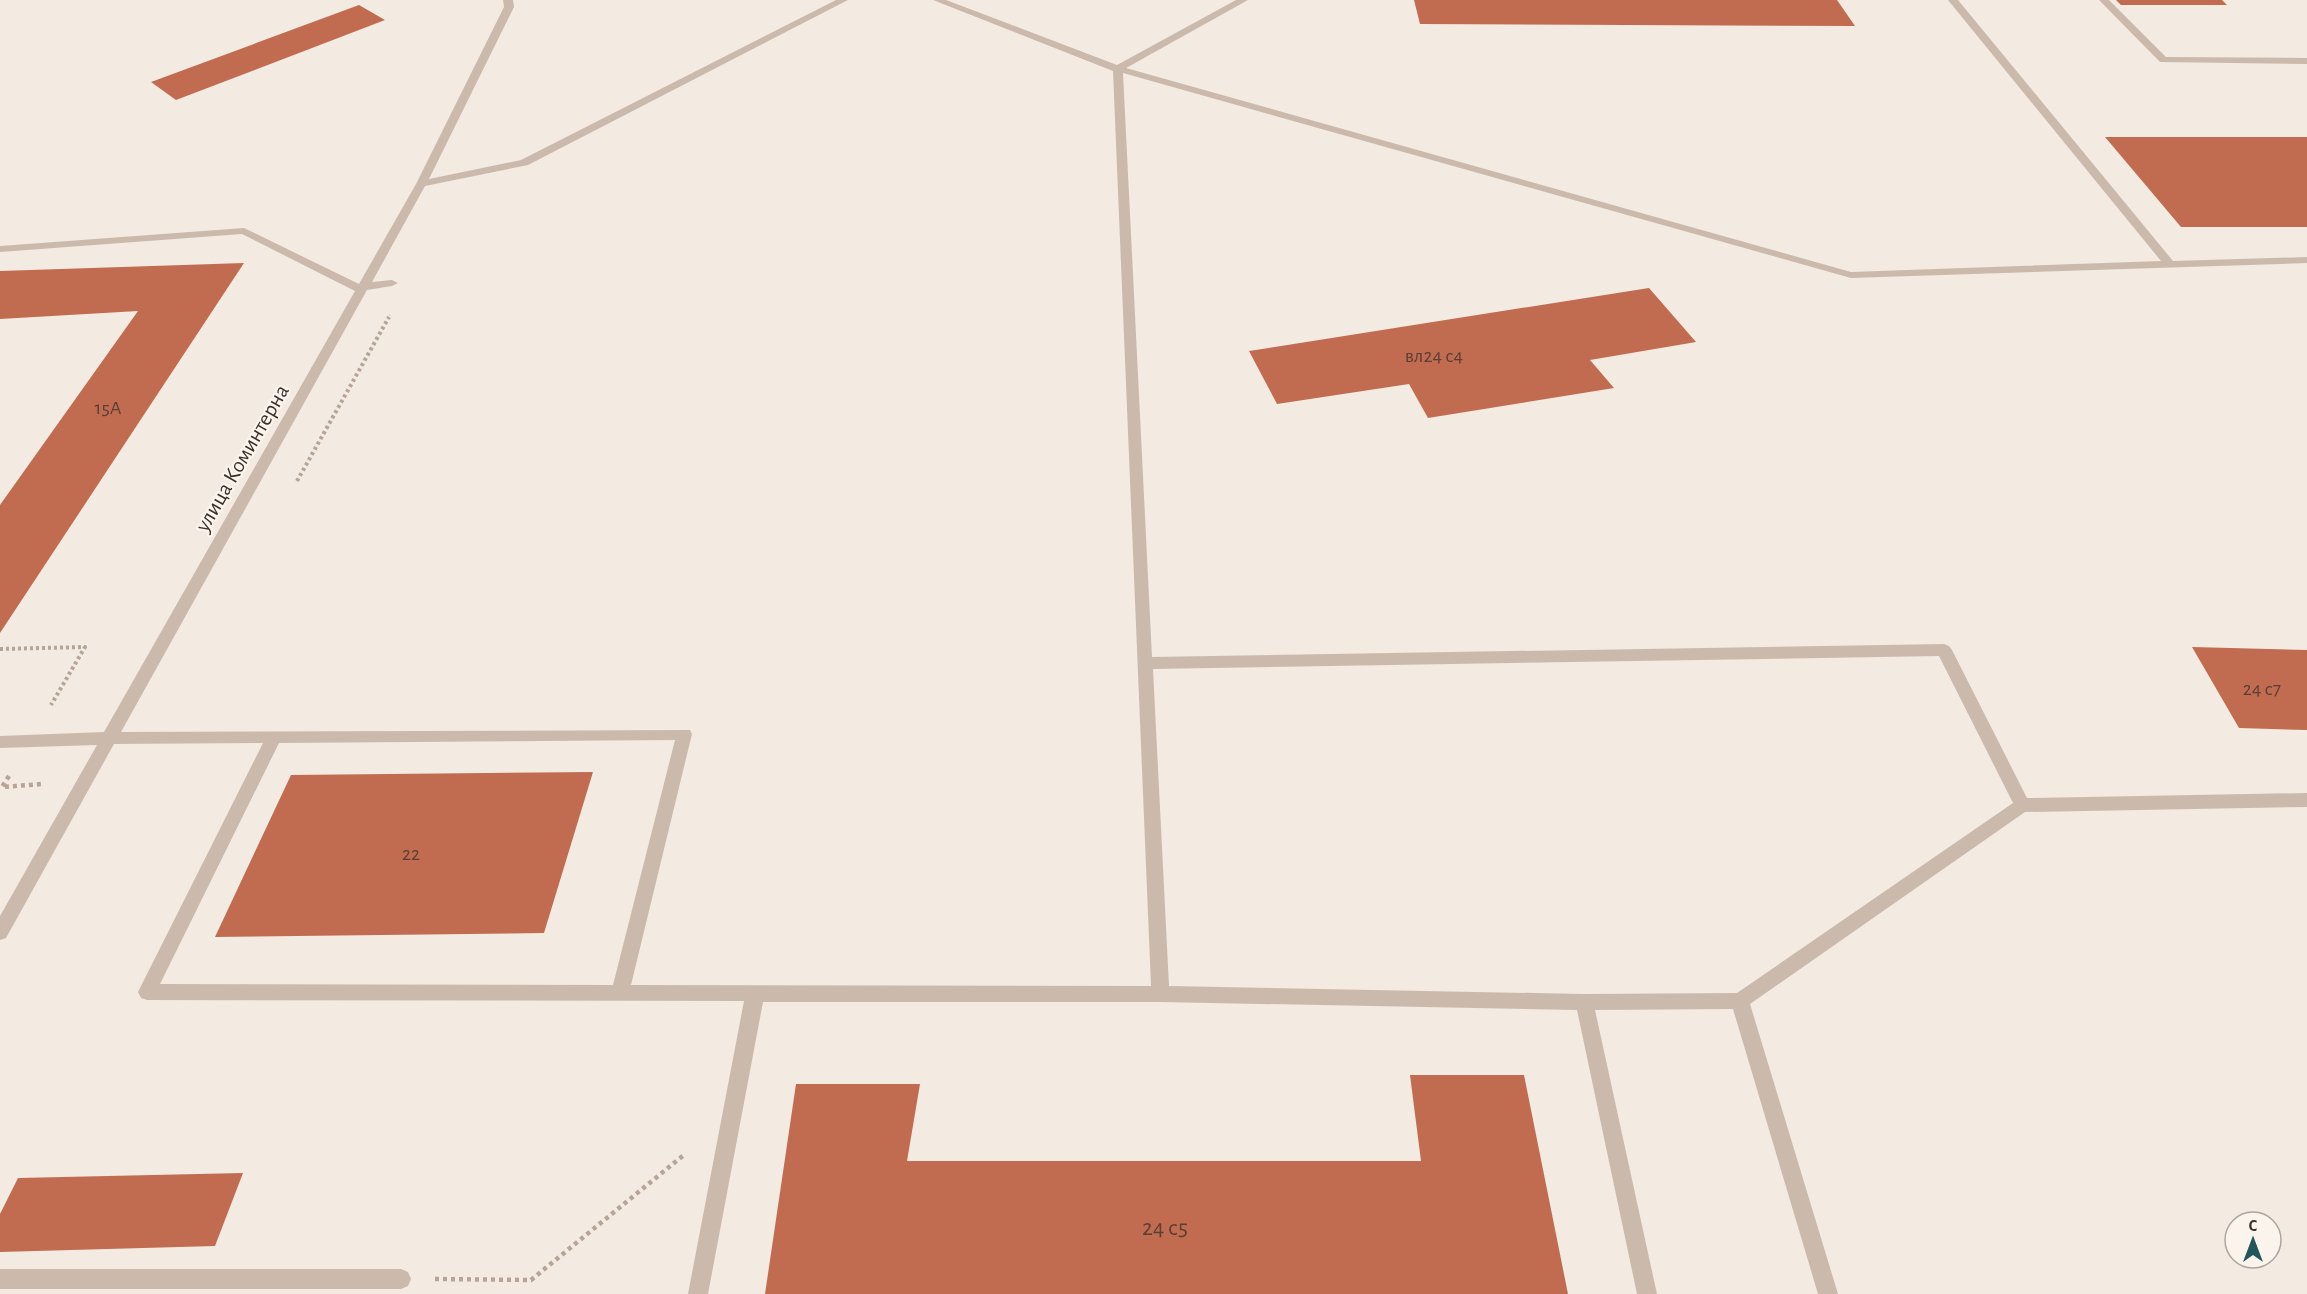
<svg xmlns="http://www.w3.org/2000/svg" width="2307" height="1294" font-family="'Alegreya Sans',sans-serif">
<rect width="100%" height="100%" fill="#f3eae1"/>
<path fill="#c16c50" d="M1414 0H1837L1855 26 1420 24Z
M2116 0H2222L2227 5H2121Z
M359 5 385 20 176 100 151 82Z
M2105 137H2307V227H2181Z
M244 263 0 633V505L138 311 0 319V271Z
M1649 288 1696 342 1590 360 1614 388 1428 418 1409 384 1277 404 1249 351Z
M2192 647 2307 650V730L2239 728Z
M593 772 544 933 215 937 291 775Z
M1410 1075H1524L1568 1294H765L796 1084H920L907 1161H1421Z
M243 1173 215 1246 0 1252V1214L18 1178Z"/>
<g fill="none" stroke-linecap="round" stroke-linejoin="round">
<path stroke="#b6a497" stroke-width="2" stroke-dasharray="2 2" stroke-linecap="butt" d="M388 319 390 315"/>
<path stroke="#b6a497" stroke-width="4" stroke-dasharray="3 3" stroke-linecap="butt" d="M297 481 389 317
M0 649 85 647 51 705"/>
<path stroke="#b6a497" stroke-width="4.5" stroke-dasharray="4 4" stroke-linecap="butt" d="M9 776 2 787 42 784
M435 1279 531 1280 685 1154"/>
<path fill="#cbbaac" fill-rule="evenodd" d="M503 0H513L514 7 429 179 521 160 836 0H848L528 165 425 186 372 282 392 280 398 283 392 286 367 290 121 732 690 730 692 734 631 985 1151 986 1113 71 933 0H946L1117 65 1236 0H1248L1126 68 1851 272 2161 261 1948 0H1958L2173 261 2307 257V263L1851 278 1123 73 1152 657 1944 644 1949 646 1952 650 2027 798 2307 793V807L2025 812 1750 1004 1838 1294H1818L1733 1009 1595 1010 1657 1294H1637L1577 1010 1160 1002H763L708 1294H688L744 1001 147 1000 141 998 138 992 141 986 263 743 114 744 6 938 0 940V916L97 745 0 748V736L104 732 355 291 242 234 0 252V246L244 228 359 284 416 184 504 7ZM1939 656 2013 803 1737 993 1584 994 1169 986 1153 669ZM675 740 613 985 160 984 279 743Z
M2099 0H2109L2166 57 2307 58V64L2160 62Z
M0 1269H401L408 1272 411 1279 408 1286 401 1289H0Z"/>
</g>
<g text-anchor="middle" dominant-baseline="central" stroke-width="4.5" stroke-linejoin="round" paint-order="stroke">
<g font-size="20" fill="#5b3e34">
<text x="1434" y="356">вл24 с4</text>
<text x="108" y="408">15А</text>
<text x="2262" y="689">24 с7</text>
<text x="411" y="854">22</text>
</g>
<g font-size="22" fill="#392f2b" stroke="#faf4ed">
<text transform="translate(242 458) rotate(-60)">улица Коминтерна</text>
</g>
<g font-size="24" fill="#5b3e34">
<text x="1165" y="1228">24 с5</text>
</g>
</g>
<g transform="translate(2253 1240)"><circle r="28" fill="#faf4ed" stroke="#ada59f" stroke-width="1.5"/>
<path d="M0-4.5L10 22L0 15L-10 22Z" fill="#22565a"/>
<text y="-9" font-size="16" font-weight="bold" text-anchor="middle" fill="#392f2b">С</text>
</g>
</svg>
